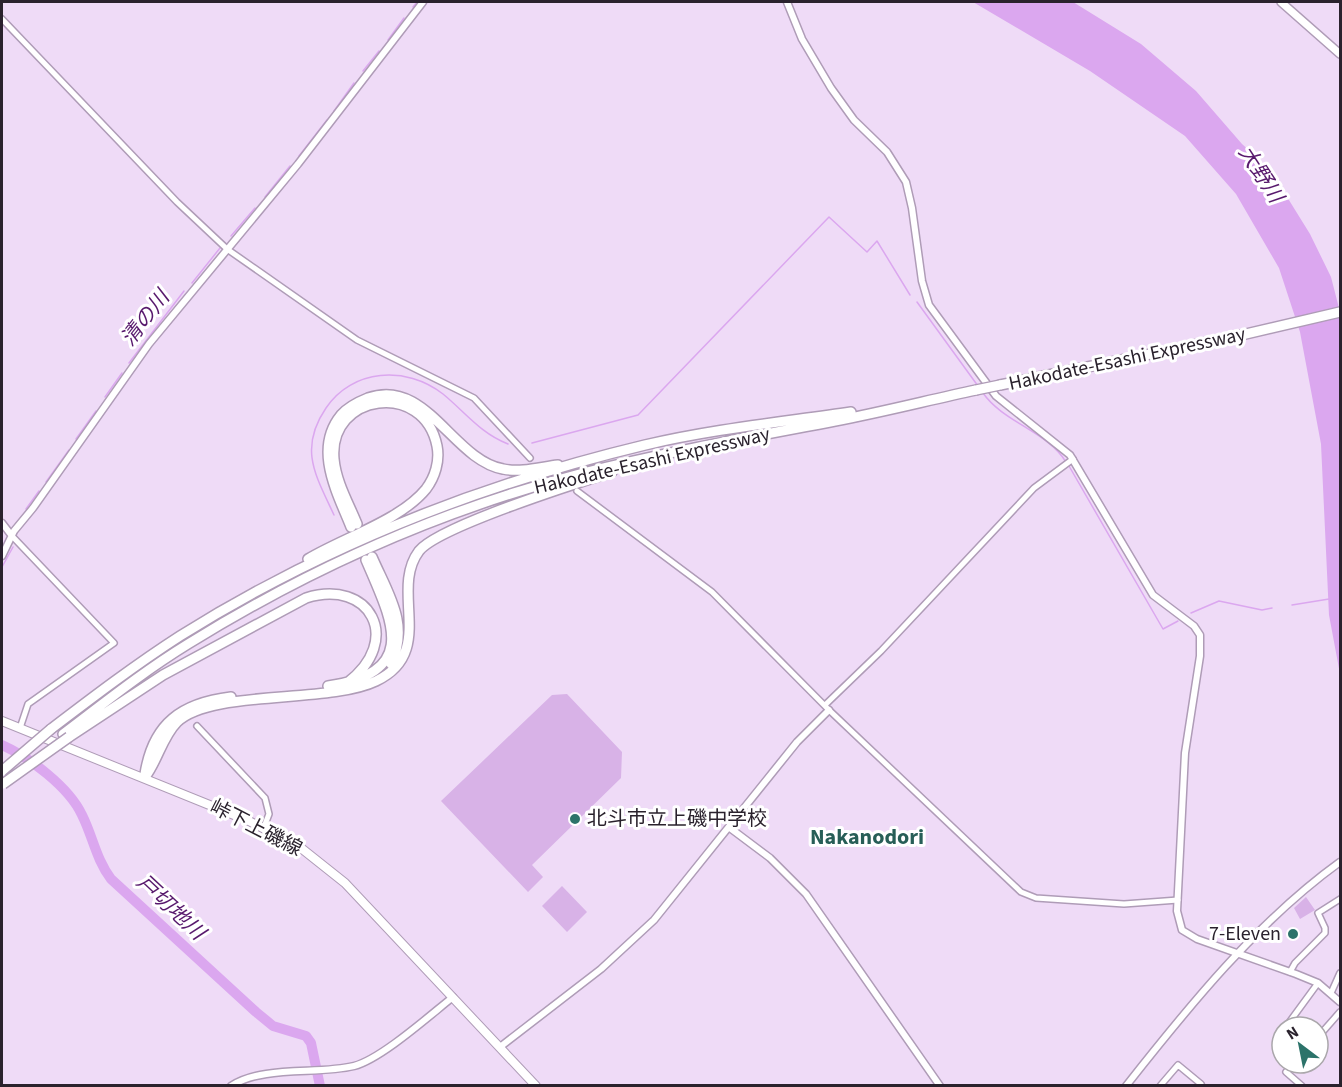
<svg xmlns="http://www.w3.org/2000/svg" width="1342" height="1087" font-family="'Source Sans 3','Noto Sans JP',sans-serif">
<rect width="100%" height="100%" fill="#efdbf7"/>
<path fill="#d8b2e7" d="M567 694 622 752 621 778 532 865 543 877 528 892 441 801 552 695Z
M562 886 587 912 567 932 542 906Z
M1306 897 1315 910 1300 919 1294 908Z"/>
<path fill="#dba7ef" d="M973 2H1073L1141 44 1196 91 1242 144 1269 168 1310 234 1331 277 1340 312V674L1329 615 1321 444 1300 332 1279 268 1236 194 1185 136 1090 71Z"/>
<g fill="none" stroke-linecap="round" stroke-linejoin="round">
<path stroke="#dba7ef" stroke-width="1.5" d="M413 7 417 2
M388 40 404 18
M363 71 379 51
M334 111 354 83
M299 156 327 120
M265 197 290 166
M231 236 255 208
M192 283 220 248
M917 302 978 386
M129 363 184 291
M983 393C1003 422 1048 432 1066 462
M105 397 122 373
M76 439 96 411
M532 443 638 415 829 217 867 252 877 241 910 295
M1069 466 1163 629 1178 621
M46 482 69 450
M26 509 39 491
M334 515C316 476 298 449 326 408 352 369 406 365 443 394 465 412 480 433 508 444
M2 567 13 547
M1292 605 1329 599
M1191 613 1219 601 1262 610 1272 608"/>
<path stroke="#dba7ef" stroke-width="10" d="M2 745C29 757 69 787 82 815 93 837 96 859 111 879L256 1012 273 1026 306 1036 311 1043 320 1086"/>
<defs>
<path id="minor" d="M2 19 177 202 227 249 357 340 474 398 530 458
M577 491 712 592 829 710 1021 892 1036 898 1124 904 1178 900
M12 536 114 643 28 704 20 728
M825 705 881 651 1034 488 1073 459
M197 726 265 798 269 814 264 827
M1290 972 1295 963 1325 933V928L1318 913 1340 899
M1331 993 1340 973
M1290 1027 1288 1024 1318 983
M1318 1037 1340 1012
M1294 1063 1286 1072 1302 1086
M1160 1086 1178 1065 1201 1084 1199 1086"/>
<path id="tertiary" d="M787 2 802 39 831 88 854 120 887 152 906 182 912 208 922 281 929 305 996 396 1070 455 1153 595 1194 626 1200 635V656L1185 753 1177 911 1182 930 1197 939 1296 974 1318 983 1340 1002
M2 523 12 536
M2 556 14 531 33 508 149 344 298 164 423 2
M730 828 770 858 806 894 940 1086
M500 1047 601 969 654 920 797 742 829 710
M231 1086C264 1065 317 1075 354 1066 381 1059 429 1016 453 997
M1126 1086C1189 1006 1257 922 1340 862"/>
<path id="secondary" d="M1281 2 1340 54"/>
<path id="primary" d="M2 721 249 821 301 848 345 883 536 1086"/>
<path id="motorway" d="M1000 385 1233 337 1340 312
M351 527C337 492 313 449 341 415 348 407 358 402 368 398 426 377 453 460 503 469 521 473 541 467 558 465
M372 557C388 594 410 624 391 664
M308 559C343 538 401 520 426 489 435 477 440 461 437 446 424 380 328 393 334 459 336 482 349 504 357 524
M328 686C421 672 392 621 366 560
M51 729C93 697 135 665 180 636 322 547 482 484 645 445 712 429 783 422 851 412
M63 734C104 703 144 671 188 644 309 569 444 509 583 473 666 452 751 437 835 421 883 412 929 400 976 390
M69 737 163 675 306 598C370 578 404 640 347 683
M145 774C153 723 182 703 231 697
M145 777C158 760 162 737 177 722 211 689 328 704 376 681 437 652 389 591 419 551 438 527 577 483 612 472"/>
</defs>
<use href="#minor" stroke="#af9cb7" stroke-width="8"/>
<use href="#tertiary" stroke="#af9cb7" stroke-width="9"/>
<use href="#secondary" stroke="#af9cb7" stroke-width="10"/>
<use href="#primary" stroke="#af9cb7" stroke-width="10"/>
<use href="#motorway" stroke="#af9cb7" stroke-width="12"/>
<use href="#minor" stroke="#fff" stroke-width="5"/>
<use href="#tertiary" stroke="#fff" stroke-width="6"/>
<use href="#secondary" stroke="#fff" stroke-width="7"/>
<use href="#primary" stroke="#fff" stroke-width="8"/>
<use href="#motorway" stroke="#fff" stroke-width="9"/>
<defs>
<path id="motorway-bridge" d="M976 390 1000 385
M2 771 51 729
M3 784 69 737"/>
</defs>
<use href="#motorway-bridge" stroke="#af9cb7" stroke-width="12" stroke-linecap="butt"/>
<use href="#motorway-bridge" stroke="#fff" stroke-width="9"/>
</g>
<g fill="#2c736a" stroke="#fff" stroke-width="2">
<circle cx="575" cy="819" r="6"/>
<circle cx="1293" cy="934" r="6"/>
</g>
<g text-anchor="middle" dominant-baseline="central" stroke-width="6" stroke-linejoin="round" paint-order="stroke">
<g font-size="20" fill="#2a222d" stroke="#fff">
<text transform="translate(1127 359) rotate(-12)">Hakodate-Esashi Expressway</text>
<text transform="translate(652 461) rotate(-13)">Hakodate-Esashi Expressway</text>
<text transform="translate(256 828) rotate(27)">峠下上磯線</text>
</g>
<g font-size="20" fill="#2a222d" stroke="#fff" text-anchor="start">
<text x="587" y="819">北斗市立上磯中学校</text>
<text x="1281" y="934" text-anchor="end">7-Eleven</text>
</g>
<g font-size="21" font-style="italic" fill="#58196d" stroke="#fff">
<text transform="translate(1261 174) rotate(57)">大野川</text>
<text transform="translate(145 318) rotate(-52)">清の川</text>
<text transform="translate(171 907) rotate(43)">戸切地川</text>
</g>
<g font-size="22" font-weight="bold" fill="#275e57" stroke="#fff">
<text x="867" y="837">Nakanodori</text>
</g>
</g>
<rect width="1342" height="1087" fill="none" stroke="#2a222d" stroke-width="6"/>
<g transform="translate(1300 1045) rotate(328)"><circle r="28" fill="#ffffff" stroke="#aaa7ab" stroke-width="1.5"/>
<path d="M0-4.5L10 22L0 15L-10 22Z" fill="#2c736a"/>
<text y="-9" font-size="16" font-weight="bold" text-anchor="middle" fill="#2a222d">N</text>
</g>
</svg>
